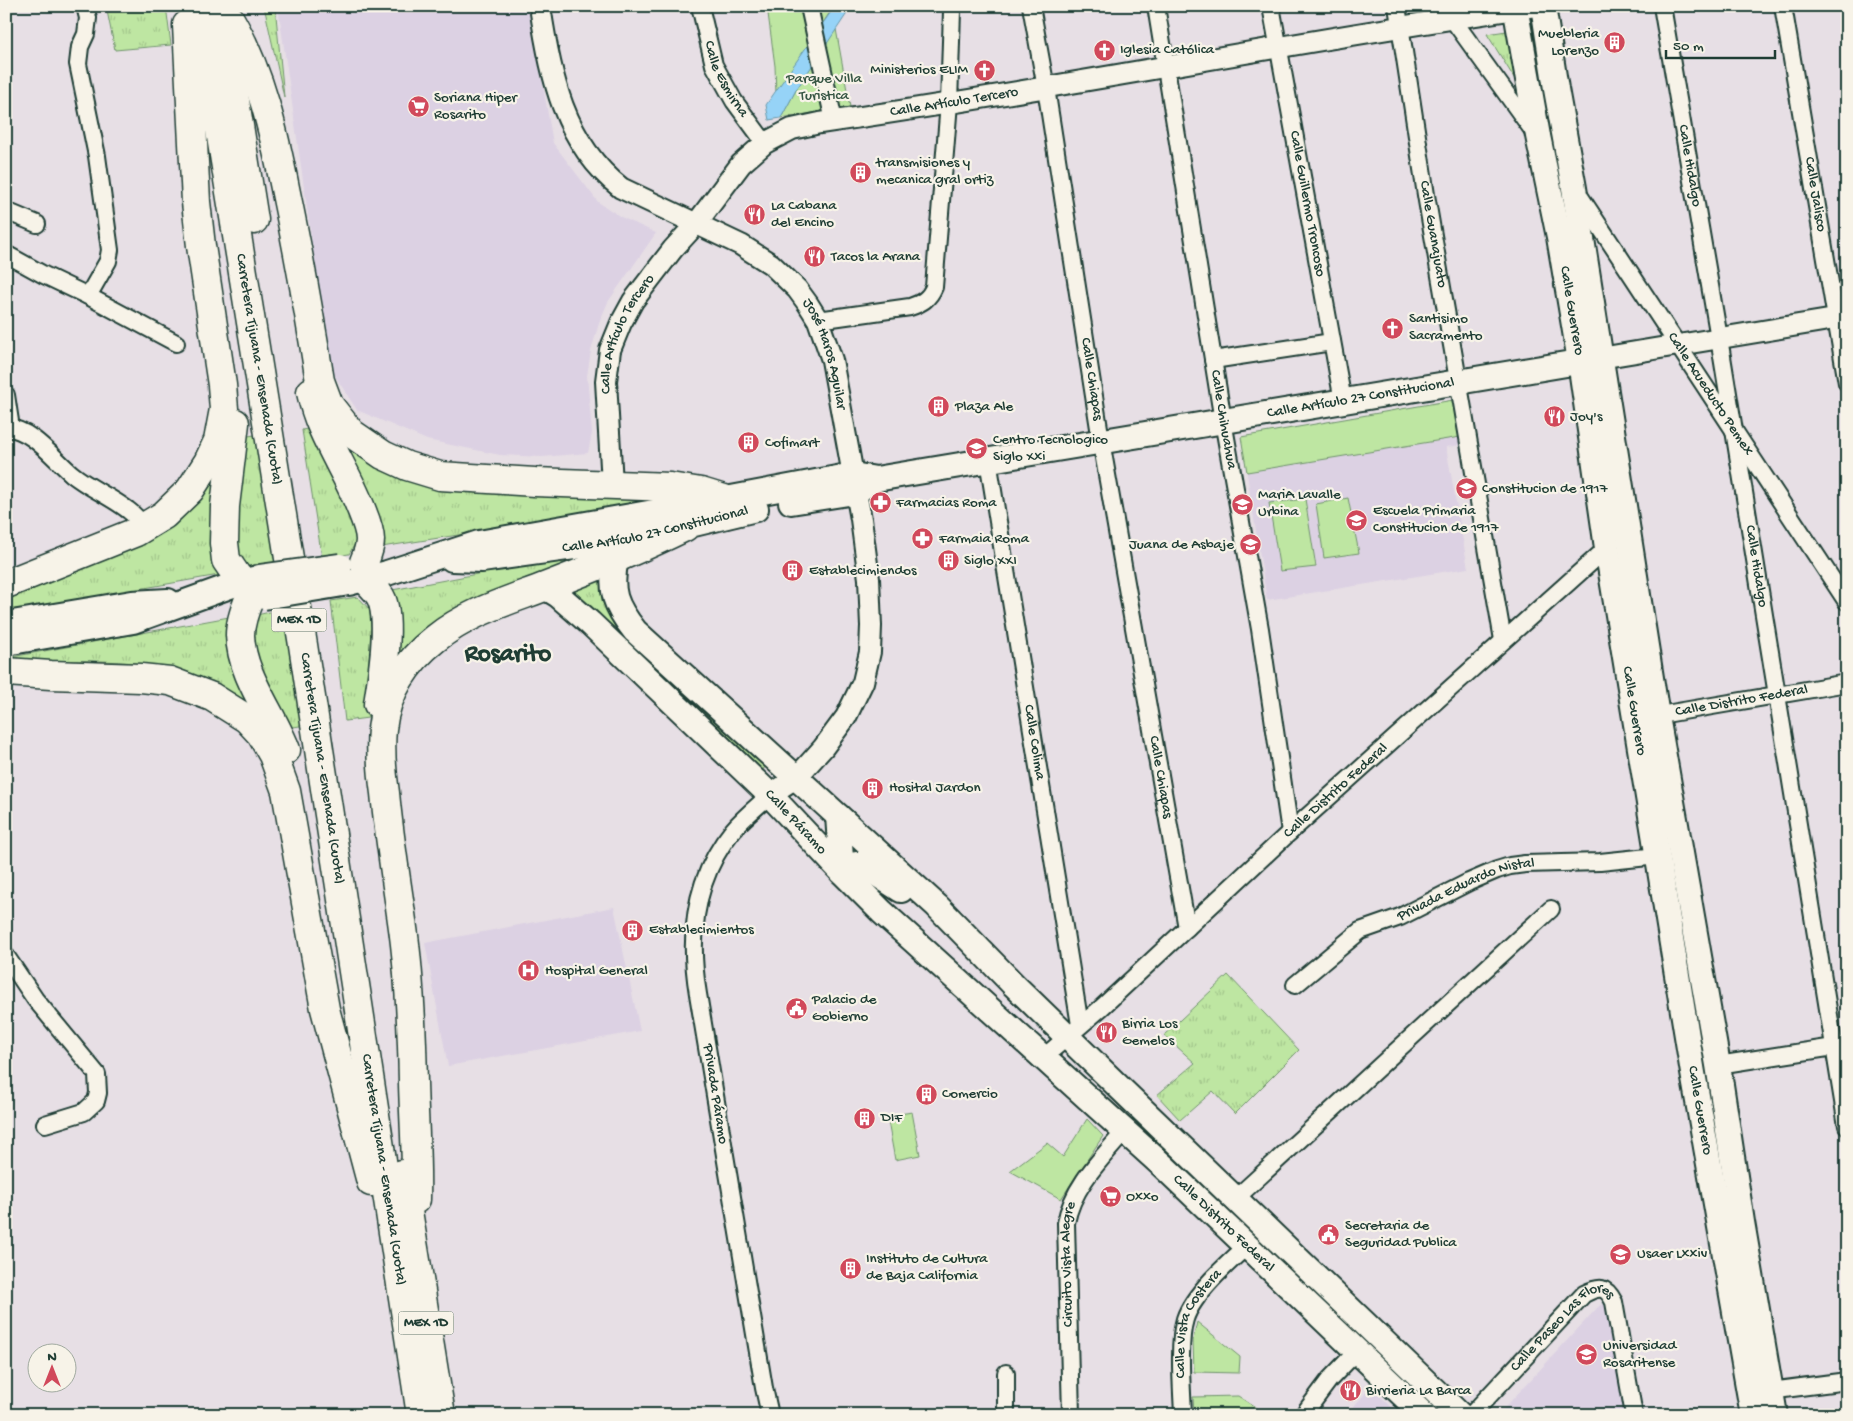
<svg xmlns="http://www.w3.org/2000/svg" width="1853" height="1421" font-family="'Gochi Hand',sans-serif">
<defs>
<pattern id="grass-tufts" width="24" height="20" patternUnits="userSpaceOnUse" patternTransform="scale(1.25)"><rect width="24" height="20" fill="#bee6a2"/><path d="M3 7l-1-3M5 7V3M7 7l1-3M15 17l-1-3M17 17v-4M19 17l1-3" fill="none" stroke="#a3c68c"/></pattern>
</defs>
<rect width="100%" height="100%" fill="#e7dfe5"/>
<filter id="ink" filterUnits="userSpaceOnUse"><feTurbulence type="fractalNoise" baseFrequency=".02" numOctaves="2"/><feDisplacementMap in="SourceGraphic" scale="10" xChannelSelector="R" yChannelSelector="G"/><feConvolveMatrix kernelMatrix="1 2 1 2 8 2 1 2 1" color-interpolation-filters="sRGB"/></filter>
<g filter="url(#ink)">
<path fill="#dcd1e3" d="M278 6H529L553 143 598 202 621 217 656 233 608 302 599 323 591 351 587 376 592 433 588 453 542 457 500 455 427 440 357 410 330 368Z
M1453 400 1461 445 1446 447 1468 568 1267 600 1241 437Z
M614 907 640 1031 448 1066 425 943Z
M1607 1302 1631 1415H1498L1598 1307Z
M1371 1387 1400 1415H1346Z"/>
<path fill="url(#grass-tufts)" stroke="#6e926b" d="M106 6H166L171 45 115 50Z
M264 6H275L284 97Z
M1513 30 1524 94 1487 34Z
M332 425 352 449 688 499 375 548Z
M317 427 357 534 356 542 349 554 322 558 302 430Z
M255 435 277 564 250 569 243 565 236 556 241 437Z
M218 464 211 551 214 564 219 575 6 612V588L138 535Z
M617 552 399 663 387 591 509 568Z
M600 577 603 603 615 627 610 631 563 591Z
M358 597 372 612 376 672 368 718 345 721 331 601Z
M287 608 306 725 287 728 254 654V627L257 615Z
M229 617 272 727C256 715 241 701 224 690 167 652 72 662 6 662V658Z
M629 643 650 659 768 765 761 771 626 646Z
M1228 975 1299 1050 1235 1114 1213 1091 1180 1120 1157 1095 1195 1063 1164 1035Z"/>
<path fill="#bee6a2" stroke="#6e926b" d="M767 6H834L776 94 775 66Z
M836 29 850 107 781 118 796 90Z
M1453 400 1460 437 1247 472 1241 437Z
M1348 498 1359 553 1324 558 1316 504Z
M1305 499 1316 567 1280 571 1269 503Z
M912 1112 920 1155 895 1160 887 1116Z
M1087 1119 1103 1136 1061 1199 1010 1171 1047 1143 1063 1157Z
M1197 1322 1240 1357 1239 1373 1194 1372 1193 1340Z
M1238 1396 1267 1415H1194L1193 1397Z"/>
<path fill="#96d3f7" stroke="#6697a9" d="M835 6H852L796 90 781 118 769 120 766 105Z"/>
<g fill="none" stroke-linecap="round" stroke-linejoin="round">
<defs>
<g id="minor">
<path id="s1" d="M700 6 714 65 734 101 765 143"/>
<path id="s2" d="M1031 6 1046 88 1101 441 1187 928"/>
<path id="s3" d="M1156 6 1223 421 1260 629 1290 832"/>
<path id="s4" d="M1271 6 1343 401"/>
<path id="s5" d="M1397 6 1426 195 1503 640"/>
<path d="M1443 6 1534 132"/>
<path id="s6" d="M1662 6 1719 338 1847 1126"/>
<path id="s7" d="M1783 6 1847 383"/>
<path d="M810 11 834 121"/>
<path id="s8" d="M1577 192 1847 602"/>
<path d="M6 211 37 224"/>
<path d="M6 254 44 275 88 296 108 261 110 250 97 156 78 64 80 47 86 34 88 18 85 6"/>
<path d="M88 296 176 343"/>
<path d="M818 320 910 307C922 303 929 299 934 287L949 103 952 11"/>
<path d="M1213 360 1332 342"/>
<path d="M6 395 11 428 6 431"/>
<path d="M6 428C30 427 55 460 72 474 89 488 110 496 128 510 134 514 139 521 145 526"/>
<path id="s9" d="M988 460 1080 1025"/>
<path id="s10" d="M1648 717 1847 683"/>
<path d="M6 956 35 999 97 1074 98 1093 96 1101 84 1112 45 1124"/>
<path id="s11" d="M1295 985 1360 931 1400 917 1469 882 1497 870 1510 866 1525 864 1600 862 1658 856"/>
<path id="s12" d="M1044 1057 1101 1008 1290 832 1607 548"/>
<path d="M1718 1065 1847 1045"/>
<path d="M1235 1199 1551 909"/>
<path d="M1006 1373V1415"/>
<path d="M1762 1392 1847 1381"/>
<path d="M770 1415 764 1388 698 994C688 935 694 878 733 830 744 817 758 806 770 795"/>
<path id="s13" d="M1071 1415 1066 1223C1072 1187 1102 1158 1125 1131"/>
<path id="s14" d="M1183 1415C1182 1389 1178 1341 1185 1319 1193 1294 1228 1263 1247 1246"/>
<path d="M1303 1415 1330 1379 1357 1351"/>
<path id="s15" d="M1471 1415 1584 1294C1600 1286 1606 1286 1614 1302L1634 1415"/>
</g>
<g id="tertiary">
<path id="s16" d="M540 6C550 75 564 143 621 188L741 245 771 264 797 289 808 304 818 320 832 360 861 519 869 579 871 626 870 652 863 682 846 717 823 748 797 777 770 795"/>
<path d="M1600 358 1847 317"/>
<path id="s17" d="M612 484 606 381 610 350 621 323 633 301 673 249 696 224 741 164 765 143 792 129 820 123C1060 89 1297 40 1536 6"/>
</g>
<g id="secondary">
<path id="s18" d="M1515 6 1538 136 1559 237 1580 361 1607 548 1647 791 1693 1073 1753 1415"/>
<path d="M1543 6 1556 89 1574 188 1657 716 1718 1065 1742 1222 1775 1415"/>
<path d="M791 502 855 492 876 479"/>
<path id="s19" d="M452 559 482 560 632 539 756 509"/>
<path d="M616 559C609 591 615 606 635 631L937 906 1014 985 1121 1089 1460 1415"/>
<path id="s20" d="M349 583 387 573 479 543 699 504 853 475 876 479 1596 359"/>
<path id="s21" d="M545 587 558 595 590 623 770 795 842 872 882 912 1162 1165 1424 1415"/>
<path d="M6 624 132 603 168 601"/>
<path d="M6 643 133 621 241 582 258 578"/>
<path d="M838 816 842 872 856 864H861L901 890"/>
</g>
<g id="motorway">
<path id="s22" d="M200 6 303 645 421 1415"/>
<path d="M220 6 254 220"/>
<path d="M230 19C261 73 274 133 286 193 299 255 310 318 320 381L329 405 351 433 383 455 407 466 440 476 535 482 670 487 701 492 724 499"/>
<path d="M311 392C319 433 345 468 360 506 364 516 370 529 370 540 370 548 367 555 364 562"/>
<path d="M235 423 225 506 224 543 226 560 241 582"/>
<path d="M365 579C371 585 379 592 382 600 391 624 382 678 378 704"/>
<path d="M6 584 136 532 164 515 190 490 208 462 218 441 224 409 222 385 201 246 196 202 187 25"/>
<path d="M250 597C245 609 240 622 240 635 241 675 272 713 286 750"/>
<path d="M6 672 51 675 141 678 170 681 212 697 247 719 261 734 273 755 286 791 325 1009 371 1182"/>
<path d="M402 1174 441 1415"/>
<path d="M416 1199C417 1160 414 1122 413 1083 412 1029 410 975 402 921 396 878 389 836 385 793 382 772 380 750 382 729 386 692 407 661 435 639 468 612 508 601 547 586 594 568 640 549 685 527"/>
</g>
</defs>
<use href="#minor" stroke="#1f3d34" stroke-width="20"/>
<use href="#tertiary" stroke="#1f3d34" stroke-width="24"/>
<use href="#secondary" stroke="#1f3d34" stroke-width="28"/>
<use href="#motorway" stroke="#1f3d34" stroke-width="31"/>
<use href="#minor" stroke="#f7f3e8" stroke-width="16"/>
<use href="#tertiary" stroke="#f7f3e8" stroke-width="20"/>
<use href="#secondary" stroke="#f7f3e8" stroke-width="24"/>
<use href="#motorway" stroke="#f7f3e8" stroke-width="28"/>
<defs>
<path id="secondary-bridge" d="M260 577 340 566
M264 597 343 584"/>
</defs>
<use href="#secondary-bridge" stroke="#1f3d34" stroke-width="28" stroke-linecap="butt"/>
<use href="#secondary-bridge" stroke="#f7f3e8" stroke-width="24"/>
</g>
</g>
<defs>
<symbol id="building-disc" viewBox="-11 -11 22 22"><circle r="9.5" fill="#d1495b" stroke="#f7f3e8"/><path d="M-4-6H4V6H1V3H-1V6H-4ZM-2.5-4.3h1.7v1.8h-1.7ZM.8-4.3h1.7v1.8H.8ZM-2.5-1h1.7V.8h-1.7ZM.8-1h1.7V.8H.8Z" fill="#fff"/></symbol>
<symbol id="church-disc" viewBox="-11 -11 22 22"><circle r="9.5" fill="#d1495b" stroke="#f7f3e8"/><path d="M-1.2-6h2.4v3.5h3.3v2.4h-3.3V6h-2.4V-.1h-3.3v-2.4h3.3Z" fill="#fff"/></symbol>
<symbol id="supermarket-disc" viewBox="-11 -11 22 22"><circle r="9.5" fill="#d1495b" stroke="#f7f3e8"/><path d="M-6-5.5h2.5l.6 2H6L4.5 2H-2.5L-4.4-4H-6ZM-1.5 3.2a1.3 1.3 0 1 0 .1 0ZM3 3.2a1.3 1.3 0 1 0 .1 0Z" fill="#fff"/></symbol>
<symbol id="restaurant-disc" viewBox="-11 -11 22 22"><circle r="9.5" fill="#d1495b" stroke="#f7f3e8"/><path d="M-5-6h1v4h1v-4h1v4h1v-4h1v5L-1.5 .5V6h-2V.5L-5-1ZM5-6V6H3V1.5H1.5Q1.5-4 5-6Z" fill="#fff"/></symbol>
<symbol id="university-disc" viewBox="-11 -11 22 22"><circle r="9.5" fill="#d1495b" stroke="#f7f3e8"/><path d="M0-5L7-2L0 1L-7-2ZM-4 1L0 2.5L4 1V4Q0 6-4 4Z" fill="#fff"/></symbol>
<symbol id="school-disc" viewBox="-11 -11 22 22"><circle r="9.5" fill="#d1495b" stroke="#f7f3e8"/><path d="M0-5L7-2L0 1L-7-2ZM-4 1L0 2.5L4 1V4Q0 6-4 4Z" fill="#fff"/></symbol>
<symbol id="pharmacy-disc" viewBox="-11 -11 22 22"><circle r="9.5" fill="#d1495b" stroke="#f7f3e8"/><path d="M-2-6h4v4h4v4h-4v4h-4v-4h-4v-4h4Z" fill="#fff"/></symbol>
<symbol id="hospital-disc" viewBox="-11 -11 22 22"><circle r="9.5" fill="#d1495b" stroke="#f7f3e8"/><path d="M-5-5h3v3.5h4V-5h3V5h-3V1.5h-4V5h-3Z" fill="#fff"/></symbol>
<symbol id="civic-disc" viewBox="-11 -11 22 22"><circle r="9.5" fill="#d1495b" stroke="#f7f3e8"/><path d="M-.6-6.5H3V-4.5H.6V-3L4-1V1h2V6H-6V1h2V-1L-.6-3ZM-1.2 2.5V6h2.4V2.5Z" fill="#fff"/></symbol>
</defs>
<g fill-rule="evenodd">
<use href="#building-disc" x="1602" y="30" width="25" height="25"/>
<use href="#church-disc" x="1092" y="38" width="25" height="25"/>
<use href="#church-disc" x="972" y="58" width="25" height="25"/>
<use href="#supermarket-disc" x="406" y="94" width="25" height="25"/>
<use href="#building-disc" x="848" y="160" width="25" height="25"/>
<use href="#restaurant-disc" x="742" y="202" width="25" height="25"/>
<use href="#restaurant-disc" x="802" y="244" width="25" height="25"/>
<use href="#church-disc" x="1380" y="316" width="25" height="25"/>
<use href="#building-disc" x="926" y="394" width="25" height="25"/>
<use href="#restaurant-disc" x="1542" y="404" width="25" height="25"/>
<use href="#building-disc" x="736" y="430" width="25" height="25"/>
<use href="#university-disc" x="964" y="436" width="25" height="25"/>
<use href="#school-disc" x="1454" y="476" width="25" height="25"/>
<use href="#pharmacy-disc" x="868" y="490" width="25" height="25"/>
<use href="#school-disc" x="1230" y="492" width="25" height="25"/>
<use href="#school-disc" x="1344" y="508" width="25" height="25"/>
<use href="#pharmacy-disc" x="910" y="526" width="25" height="25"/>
<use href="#school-disc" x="1238" y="532" width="25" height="25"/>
<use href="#building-disc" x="936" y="548" width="25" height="25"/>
<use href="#building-disc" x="780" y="558" width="25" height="25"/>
<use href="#building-disc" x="860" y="776" width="25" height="25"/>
<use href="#building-disc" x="620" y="918" width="25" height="25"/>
<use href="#hospital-disc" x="516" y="958" width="25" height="25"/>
<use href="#civic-disc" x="784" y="996" width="25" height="25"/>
<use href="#restaurant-disc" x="1094" y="1020" width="25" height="25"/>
<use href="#building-disc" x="914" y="1082" width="25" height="25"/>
<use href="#building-disc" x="852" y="1106" width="25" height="25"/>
<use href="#supermarket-disc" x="1098" y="1184" width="25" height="25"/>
<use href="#civic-disc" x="1316" y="1222" width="25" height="25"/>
<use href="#school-disc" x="1608" y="1242" width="25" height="25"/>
<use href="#building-disc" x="838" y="1256" width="25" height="25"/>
<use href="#university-disc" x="1574" y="1342" width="25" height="25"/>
<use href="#restaurant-disc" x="1338" y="1378" width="25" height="25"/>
</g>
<g text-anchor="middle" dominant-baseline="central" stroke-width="4.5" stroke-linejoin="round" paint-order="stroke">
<g fill="#f7f3e8" stroke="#60746a" stroke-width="1">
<rect x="271.5" y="608.5" width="55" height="23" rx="4"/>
<rect x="398.5" y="1311.5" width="55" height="23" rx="4"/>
</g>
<g font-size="14" font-weight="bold" fill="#1f3d34">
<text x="299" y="620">MEX 1D</text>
<text x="426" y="1323">MEX 1D</text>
</g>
<g font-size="15" fill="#1f3d34" stroke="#f7f3e8" text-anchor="start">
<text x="1599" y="34" text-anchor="end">Muebleria<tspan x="1599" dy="17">Lorenzo</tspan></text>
<text x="1120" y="50">Iglesia Católica</text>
<text x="968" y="70" text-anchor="end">Ministerios ELIM</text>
<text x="434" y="98">Soriana Hiper<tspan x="434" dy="17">Rosarito</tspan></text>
<text x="876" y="163">transmisiones y<tspan x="876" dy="17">mecanica gral ortiz</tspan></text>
<text x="771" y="206">La Cabana<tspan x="771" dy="17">del Encino</tspan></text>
<text x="831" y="257">Tacos la Arana</text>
<text x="1409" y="319">Santisimo<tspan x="1409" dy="17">Sacramento</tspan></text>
<text x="955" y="407">Plaza Ale</text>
<text x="1570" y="417">Joy's</text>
<text x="993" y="440">Centro Tecnologico<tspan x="993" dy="17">Siglo Xxi</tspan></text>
<text x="765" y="443">Cofimart</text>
<text x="1482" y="489">Constitucion de 1917</text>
<text x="1258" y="495">MariA Lavalle<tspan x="1258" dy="17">Urbina</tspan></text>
<text x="896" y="503">Farmacias Roma</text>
<text x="1373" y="511">Escuela Primaria<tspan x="1373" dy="17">Constitucion de 1917</tspan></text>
<text x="939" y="539">Farmaia Roma</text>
<text x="1234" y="545" text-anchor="end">Juana de Asbaje</text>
<text x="964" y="561">Siglo XXI</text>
<text x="809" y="571">Establecimiendos</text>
<text x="889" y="788">Hosital Jardon</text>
<text x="649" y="930">Establecimientos</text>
<text x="545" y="971">Hospital General</text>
<text x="812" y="1000">Palacio de<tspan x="812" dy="17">Gobierno</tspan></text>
<text x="1122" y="1024">Birria Los<tspan x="1122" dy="17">Gemelos</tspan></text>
<text x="942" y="1094">Comercio</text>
<text x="881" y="1118">DIF</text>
<text x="1126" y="1197">Oxxo</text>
<text x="1345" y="1226">Secretaria de<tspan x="1345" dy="17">Seguridad Publica</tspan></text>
<text x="1637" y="1254">Usaer Lxxiv</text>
<text x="866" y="1259">Instituto de Cultura<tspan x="866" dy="17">de Baja California</tspan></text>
<text x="1603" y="1346">Universidad<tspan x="1603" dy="17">Rosaritense</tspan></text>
<text x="1366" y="1391">Birrieria La Barca</text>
</g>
<g font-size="15" fill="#1f3d34" stroke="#f7f3e8">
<text stroke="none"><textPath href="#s1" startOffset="78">Calle Esmirna</textPath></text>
<text stroke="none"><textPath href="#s17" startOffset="590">Calle Artículo Tercero</textPath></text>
<text stroke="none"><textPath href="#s6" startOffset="162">Calle Hidalgo</textPath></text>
<text stroke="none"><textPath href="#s7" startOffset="191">Calle Jalisco</textPath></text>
<text stroke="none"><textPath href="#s4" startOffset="201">Calle Guillermo Troncoso</textPath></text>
<text stroke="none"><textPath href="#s5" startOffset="231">Calle Guanajuato</textPath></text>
<text stroke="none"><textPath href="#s18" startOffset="310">Calle Guerrero</textPath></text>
<text stroke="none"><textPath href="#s17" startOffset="155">Calle Artículo Tercero</textPath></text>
<text stroke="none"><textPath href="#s16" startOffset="481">José Haros Aguilar</textPath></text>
<text stroke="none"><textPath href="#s22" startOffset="368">Carretera Tijuana - Ensenada (Cuota)</textPath></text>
<text stroke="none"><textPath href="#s2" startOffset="378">Calle Chiapas</textPath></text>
<text stroke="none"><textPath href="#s8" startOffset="242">Calle Acueducto Pemex</textPath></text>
<text stroke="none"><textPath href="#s20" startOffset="1031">Calle Artículo 27 Constitucional</textPath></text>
<text stroke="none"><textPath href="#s3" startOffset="419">Calle Chihuahua</textPath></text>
<text stroke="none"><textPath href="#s19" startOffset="206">Calle Artículo 27 Constitucional</textPath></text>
<text stroke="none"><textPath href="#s6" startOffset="568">Calle Hidalgo</textPath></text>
<text stroke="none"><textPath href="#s10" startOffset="95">Calle Distrito Federal</textPath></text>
<text stroke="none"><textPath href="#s18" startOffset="715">Calle Guerrero</textPath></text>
<text stroke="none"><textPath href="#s9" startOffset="286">Calle Colima</textPath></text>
<text stroke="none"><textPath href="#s22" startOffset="772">Carretera Tijuana - Ensenada (Cuota)</textPath></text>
<text stroke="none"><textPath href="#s2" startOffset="782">Calle Chiapas</textPath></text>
<text stroke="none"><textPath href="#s12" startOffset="395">Calle Distrito Federal</textPath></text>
<text stroke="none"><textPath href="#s21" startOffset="344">Calle Páramo</textPath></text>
<text stroke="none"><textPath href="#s11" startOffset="199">Privada Eduardo Nistal</textPath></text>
<text transform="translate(715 1094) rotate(81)">Privada Páramo</text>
<text stroke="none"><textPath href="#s18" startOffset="1120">Calle Guerrero</textPath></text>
<text stroke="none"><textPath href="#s22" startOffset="1178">Carretera Tijuana - Ensenada (Cuota)</textPath></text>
<text stroke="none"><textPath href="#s21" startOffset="931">Calle Distrito Federal</textPath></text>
<text stroke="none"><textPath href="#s13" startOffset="151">Circuito Vista Alegre</textPath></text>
<text stroke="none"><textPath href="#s14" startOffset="96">Calle Vista Costera</textPath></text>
<text stroke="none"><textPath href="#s15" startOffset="130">Calle Paseo Las Flores</textPath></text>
</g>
<g font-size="15" fill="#375644" stroke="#f7f3e8">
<text x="824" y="79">Parque Villa<tspan x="824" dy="17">Turistica</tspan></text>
</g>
<g font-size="25" font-weight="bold" fill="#1f3d34" stroke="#f7f3e8">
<text x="508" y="655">Rosarito</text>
</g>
</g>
<rect width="1853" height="1421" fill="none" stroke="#f7f3e8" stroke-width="25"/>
<rect x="12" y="12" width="1828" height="1396" fill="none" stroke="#1f3d34" stroke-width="2" filter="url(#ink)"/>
<g transform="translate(52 1368)"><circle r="24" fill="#f7f3e8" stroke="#a1aaa0"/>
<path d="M0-4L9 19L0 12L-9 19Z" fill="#d1495b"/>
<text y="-8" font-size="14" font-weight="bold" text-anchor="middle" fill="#1f3d34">N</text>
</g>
<path d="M1666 50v8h109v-8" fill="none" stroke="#1f3d34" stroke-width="2.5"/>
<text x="1673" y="50" font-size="15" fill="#1f3d34" stroke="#f7f3e8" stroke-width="4" paint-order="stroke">50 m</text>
</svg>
